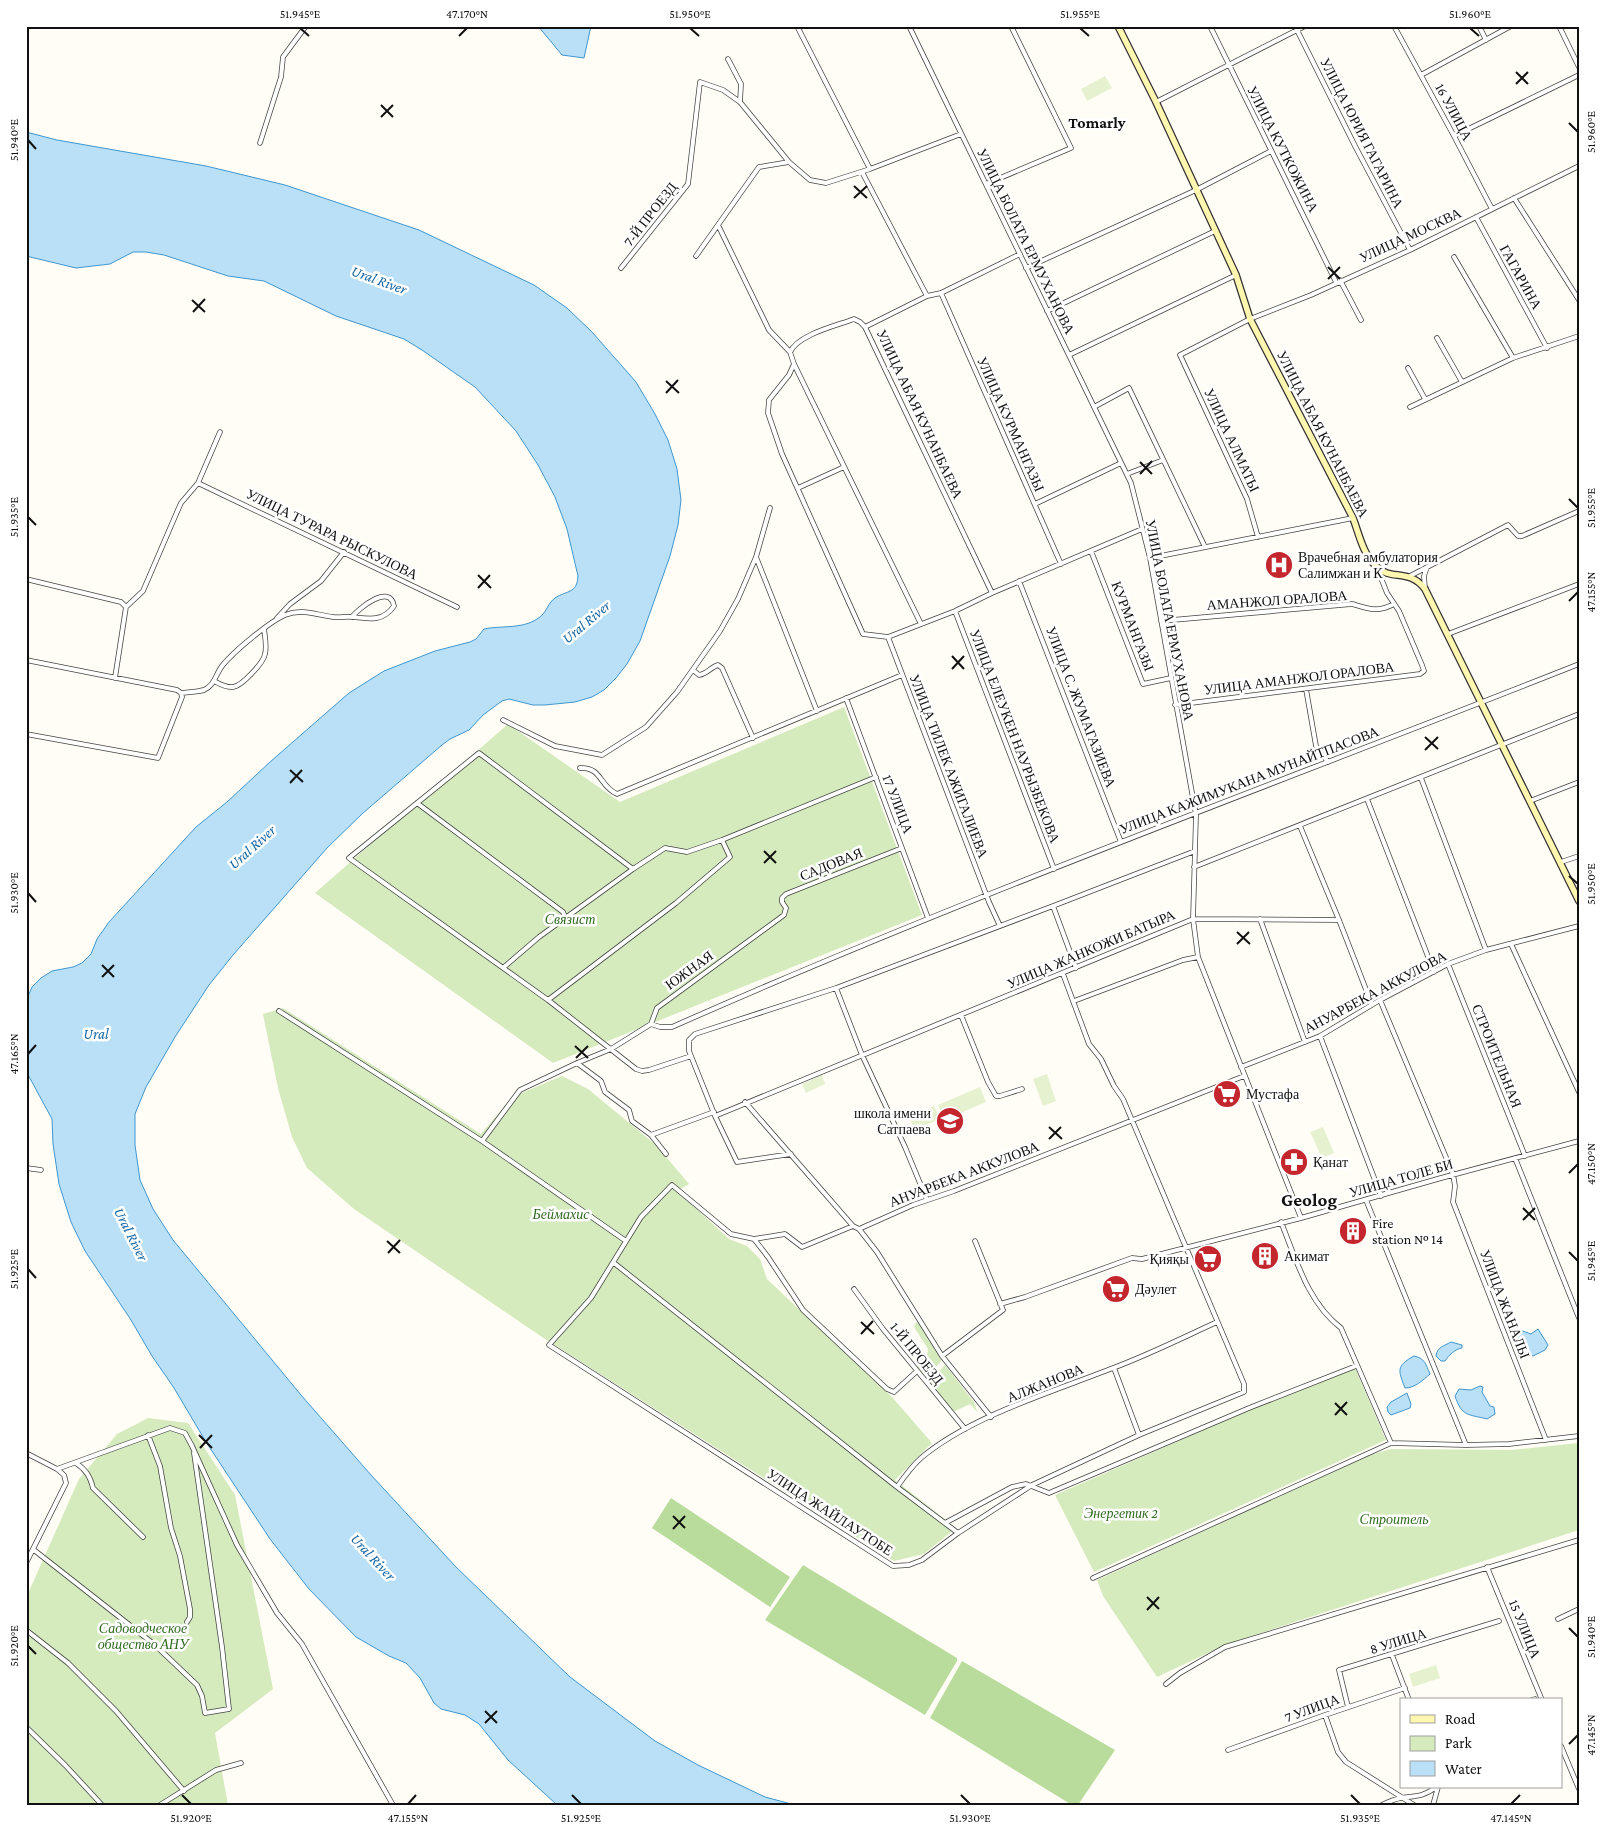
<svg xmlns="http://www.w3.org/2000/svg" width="1605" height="1831" font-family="'Crimson Pro',serif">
<rect width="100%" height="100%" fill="#fffdf5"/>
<path fill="#d5ebbd" d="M844 707 922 915 553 1063 315 893 508 724 620 802Z
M283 1008 481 1134 512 1097 562 1076 588 1089 656 1145 689 1184 677 1191 729 1239 747 1246 760 1259 767 1279 892 1397 932 1443 895 1480 956 1528 924 1554 894 1561 542 1337 354 1209 307 1168 292 1137 278 1088 263 1014Z
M919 1321 942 1360 937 1366 922 1373 918 1368V1363L927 1355 928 1349 914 1327 915 1324Z
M945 1365 974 1402 977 1412 970 1404 953 1412 929 1382Z
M1355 1368 1386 1440 1094 1572 1055 1495 1286 1394Z
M148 1418 188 1423 235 1495 273 1689 215 1733 228 1805H26V1598L79 1479 117 1434Z
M1579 1443V1530L1227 1644 1157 1677 1103 1596 1097 1580 1366 1456 1391 1449 1511 1450Z"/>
<path fill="#b9dc9c" d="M671 1498 790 1577 770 1607 652 1528Z
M803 1565 957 1658V1661L925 1715 765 1620Z
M962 1661 1115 1750 1078 1805H1072L930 1718Z"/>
<path fill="#e6f2cf" d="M1105 76 1112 88 1087 101 1081 89Z
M1047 1074 1056 1101 1043 1106 1033 1079Z
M822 1075 825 1084 806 1093 802 1084Z
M980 1087 986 1102 944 1120 938 1105Z
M934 1106 940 1119 915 1130 909 1117Z
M1323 1127 1334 1153 1322 1158 1310 1132Z
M1436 1665 1440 1678 1413 1687 1409 1674Z"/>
<path fill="#b9e0f7" stroke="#3f96cf" d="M538 26H591L584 58 562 55Z
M26 132 57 140 206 166 285 185 419 230 534 285 567 308 592 332 636 382 655 414 668 440 677 469 681 500 678 525 670 556 640 641 627 664 616 678 604 690 592 697 575 702 545 705H533L509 699 502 701 483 715 469 730 450 739 442 745 363 813 327 848 233 955 209 985 175 1037 146 1087 135 1114V1145L140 1180 153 1209 173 1240 301 1395 371 1475 456 1567 570 1677 655 1741 698 1765 765 1797 795 1805 556 1804 508 1760 479 1724 465 1715 441 1709 434 1703 420 1678 406 1663 389 1656 356 1637 309 1589 270 1539 206 1442 174 1388 152 1356 131 1320 85 1251 71 1222 59 1184 53 1144 52 1119 26 1071V1001L32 987 41 978 52 971 73 967 82 963 91 954 97 939 109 922 196 827 227 802 270 762 349 693 384 671 435 651 470 642 476 639 484 629C503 625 525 630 541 616 547 611 548 603 555 598 567 590 577 594 578 576L567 529 555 497 538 465 516 431 475 387 422 350 404 339 336 316 264 281 228 276 164 255 146 252H133L110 264 76 268 26 256Z
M1538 1329 1548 1345 1545 1350 1533 1356 1522 1351 1515 1337V1331L1520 1330 1531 1334Z
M1451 1342 1462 1345V1348C1455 1349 1449 1355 1445 1361H1441L1436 1356C1437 1347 1444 1346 1451 1342Z
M1414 1356C1425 1358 1426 1365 1430 1374 1423 1380 1415 1388 1405 1388 1398 1370 1396 1366 1414 1356Z
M1480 1386 1483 1387 1482 1392 1490 1406 1494 1407 1495 1414 1487 1419C1468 1414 1462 1417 1455 1396L1459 1389 1471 1390Z
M1407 1393 1411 1404 1410 1408 1391 1415 1388 1412 1387 1407 1391 1402Z"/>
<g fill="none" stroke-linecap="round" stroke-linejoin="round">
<defs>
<path id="street" d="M797 26 870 169
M909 26 1131 483 1150 558 1196 815 1193 919 1198 957 1301 1218
M1210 26 1336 282
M1295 26 1355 146 1410 250
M1394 26 1454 136 1492 209
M1479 26 1486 40
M1559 26 1579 67
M728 59 741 84 740 102
M1421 75 1511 26
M1156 102 1305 26
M1454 136 1579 75
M260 143 281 77 283 57 306 26
M862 172 927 296
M986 184 1071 148 1011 26
M1514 198 1579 300
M1476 217 1547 348
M718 225 769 330 790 352
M696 256 759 167 789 162
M1454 257 1513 358
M621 268 688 184 700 82 723 90 740 102 789 162 810 180 826 183 870 169 961 134
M1026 268 1196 190 1271 151
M1340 280 1361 320
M941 293 1061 564
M1047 311 1215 231
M865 327 927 296 941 293 1020 254
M1437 338 1462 382
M1069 355 1236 275
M794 364 789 375 769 400 768 413 782 454 863 634 888 637 955 611 992 593 1142 529
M1408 368 1425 399
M1094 407 1129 388 1205 547
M1410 407 1513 358 1579 336
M1127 474 1163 460
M198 483 457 607
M798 488 844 467
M1035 504 1121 463
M1258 537 1247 499 1180 355 1250 319 1311 295 1410 250 1579 166
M1091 551 1143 684 1171 678
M756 557 817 711
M1150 558 1353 518
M1410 576 1508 525 1518 536H1522L1579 511
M30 580 121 602 126 607
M1019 581 1121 842
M1425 589 1424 576 1427 567
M955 611 1054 869
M277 618 290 604 321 581 344 552
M1161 621 1352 604C1369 609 1377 613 1394 604
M921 624 794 364 790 352C799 334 836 326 854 319L860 322 865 327 992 593
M1448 634 1579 584
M888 637 989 902 1000 926
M26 660 177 690 181 693 182 697 158 758 26 734
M693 670 699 675C707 674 711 667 718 665L722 668 753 738
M115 678 126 607 143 591 177 512 181 503 198 483 220 432
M214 681C220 684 226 688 233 687 242 686 264 662 265 654 267 646 265 637 264 629
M1306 689 1316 746 1328 762
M181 693C188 692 197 692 204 690 214 686 216 674 222 666 233 652 269 622 285 615 302 608 316 615 333 617 340 618 346 616 353 617 369 619 383 622 394 606 390 583 359 608 352 617
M846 698 928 918
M1175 705 1420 674 1424 671 1422 665 1399 611 1387 593 1377 568
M503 720 555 746 602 755 646 727 677 692 720 631 738 599 756 557 770 508
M580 768C602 767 599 786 617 794L902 675
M1421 778 1486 950
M1367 799 1434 972
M1530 801 1579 782
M417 803 563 912 566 919
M1300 826 1339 920 1372 1005
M722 840 876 777
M1561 862 1579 856
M1194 867 1579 714
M1053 906 1076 968
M1260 919 1305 1042
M1511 944 1579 1092
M1448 964 1525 1156
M503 968 539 937 633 869 479 753 349 858 548 1000 636 1069 642 1071 649 1070 691 1056
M836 988 862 1055 905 1147 927 1200
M548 1000 676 903 730 857 722 840 687 852 665 848 633 869
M1380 1000 1453 1174 1455 1186 1453 1202 1546 1440
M1074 1001 1183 960 1198 957
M279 1011 482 1141 626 1241
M961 1015 988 1082 996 1096H1000L1022 1089
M651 1024 660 1027H672C970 895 1276 784 1579 664
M1320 1036 1381 1196
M577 1063 601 1081 605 1092 629 1110 632 1121 651 1135 666 1154
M1241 1067 1320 1036 1380 1000 1448 964 1486 950 1579 926
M745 1102 853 1226 859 1229 877 1252 942 1356 991 1417
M715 1116 1193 919 1339 920
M651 1135 714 1112
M482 1141 520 1090 577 1063 611 1049 651 1024 657 1008 784 915 786 908 782 902V898L786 894 902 848
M791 1154 737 1162 715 1116 689 1051V1040L695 1034 836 988 1053 906 1195 851
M1515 1158 1579 1318
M26 1168 41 1170
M1366 1200 1466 1445
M1281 1222C1296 1259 1308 1303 1341 1328L1391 1443
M859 1229 913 1205 954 1191 1244 1076
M754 1239 785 1234 802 1247 853 1226
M614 1263 897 1487 958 1533
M854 1289 883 1329 965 1429
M1000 1304 1025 1297 1132 1258 1142 1259 1301 1218 1441 1178 1579 1141
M942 1356 1003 1310 975 1241
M1114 1368 1139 1435
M917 1371 894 1392 887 1389 803 1310 768 1257 754 1239 731 1234 672 1185 641 1217 591 1298 549 1345 893 1566 909 1565 922 1560 958 1533 1032 1485 1139 1435 1244 1392V1384L1123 1099 1114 1086 1101 1059 1089 1044 1063 974
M148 1435 160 1466 171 1528 180 1556 190 1609V1617L187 1622
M26 1453 57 1469 170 1428 185 1433 192 1446 237 1545 277 1613 302 1644 393 1805
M76 1463C86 1470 90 1476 93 1488L143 1537
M897 1487C904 1477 912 1466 921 1458 971 1416 1052 1392 1113 1368 1148 1355 1182 1338 1217 1322
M945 1523 1012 1487 1026 1484 1049 1493 1249 1408 1356 1366
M34 1550 155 1645 197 1685 202 1696 205 1713 229 1709 222 1647 194 1453
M26 1563 66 1483 64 1475 57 1469
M1487 1567 1542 1700
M1093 1578 1391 1443 1466 1445 1509 1444 1579 1436
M1558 1619 1579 1609
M26 1630 68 1663 116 1711 184 1791
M1392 1655 1409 1700
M1166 1684 1180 1673 1225 1647 1579 1540
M1532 1700 1535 1699
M1348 1707 1339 1670 1499 1621
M1325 1715 1338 1752 1346 1762 1414 1805
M26 1727 65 1765 102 1805
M1561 1746 1579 1789
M1228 1750 1325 1715 1405 1688
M160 1805 216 1770 241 1763
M1382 1805C1388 1802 1395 1799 1401 1798 1415 1796 1424 1797 1436 1787
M1433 1805 1438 1787"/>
<path id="secondary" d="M1118 26 1156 102 1236 275 1250 319 1353 518C1359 534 1363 555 1377 567 1391 581 1409 568 1425 589L1579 901"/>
</defs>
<use href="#street" stroke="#444" stroke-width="5.5"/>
<use href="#secondary" stroke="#333" stroke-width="8"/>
<use href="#street" stroke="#fff" stroke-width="4"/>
<use href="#secondary" stroke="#fff6b0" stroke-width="5.5"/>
</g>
<path fill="none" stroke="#111" stroke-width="2" d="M300 28 309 36M690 28 699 36M1080 28 1089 36M1470 28 1479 36M459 36 467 28M1516 72 1528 84M1516 84 1528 72M381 105 393 117M381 117 393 105M1569 123 1578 132M28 140 36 149M854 186 867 198M854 198 867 186M1328 267 1340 279M1328 279 1340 267M192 300 205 312M193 312 205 299M666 381 679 393M666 393 678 380M1140 462 1152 474M1140 474 1152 461M1569 499 1578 508M28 517 36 525M478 575 491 588M478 588 490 575M1569 601 1578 592M952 656 964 669M952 669 964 656M1425 737 1438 749M1425 750 1438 737M290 770 303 782M290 783 302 770M764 851 776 863M764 863 776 851M1569 876 1578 884M28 893 36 902M1237 932 1250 944M1237 944 1249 932M102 965 114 977M102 977 114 965M575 1046 588 1058M28 1054 36 1045M576 1058 588 1046M1049 1127 1062 1139M1049 1139 1061 1127M1569 1173 1578 1164M1523 1208 1535 1220M1523 1220 1535 1208M387 1241 400 1253M1569 1252 1578 1261M388 1253 400 1240M28 1269 36 1278M861 1322 874 1334M861 1334 873 1321M1335 1403 1347 1415M1335 1415 1347 1402M199 1435 212 1448M200 1448 212 1435M673 1516 685 1528M673 1529 685 1516M1147 1597 1159 1609M1147 1610 1159 1597M1569 1628 1578 1637M28 1646 36 1654M485 1711 497 1723M485 1723 497 1711M1569 1744 1578 1735M182 1795 191 1804M572 1795 581 1804M961 1795 970 1804M1351 1795 1360 1804M408 1804 416 1795M1511 1804 1520 1795"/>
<defs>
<symbol id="hospital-disc" viewBox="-11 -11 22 22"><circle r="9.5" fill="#c4262e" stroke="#fff"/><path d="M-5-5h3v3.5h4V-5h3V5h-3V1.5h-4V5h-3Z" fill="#fff"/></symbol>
<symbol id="supermarket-disc" viewBox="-11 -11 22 22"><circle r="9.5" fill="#c4262e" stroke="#fff"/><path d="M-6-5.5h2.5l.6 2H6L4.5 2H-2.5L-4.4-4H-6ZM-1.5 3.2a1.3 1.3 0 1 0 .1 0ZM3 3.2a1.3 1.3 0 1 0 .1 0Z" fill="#fff"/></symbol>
<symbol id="school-disc" viewBox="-11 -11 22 22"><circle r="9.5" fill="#c4262e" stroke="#fff"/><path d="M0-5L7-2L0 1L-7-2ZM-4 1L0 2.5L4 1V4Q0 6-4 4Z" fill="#fff"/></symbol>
<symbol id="pharmacy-disc" viewBox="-11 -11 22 22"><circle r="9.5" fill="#c4262e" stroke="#fff"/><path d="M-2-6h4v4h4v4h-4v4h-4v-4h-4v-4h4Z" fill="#fff"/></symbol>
<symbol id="building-disc" viewBox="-11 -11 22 22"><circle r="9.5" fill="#c4262e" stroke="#fff"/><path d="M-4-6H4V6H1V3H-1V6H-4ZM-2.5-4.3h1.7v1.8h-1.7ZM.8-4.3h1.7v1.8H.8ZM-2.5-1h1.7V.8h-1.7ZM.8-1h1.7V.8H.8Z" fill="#fff"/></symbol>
</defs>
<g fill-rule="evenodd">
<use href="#hospital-disc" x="1263" y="549" width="32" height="32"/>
<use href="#supermarket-disc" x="1211" y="1078" width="32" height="32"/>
<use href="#school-disc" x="934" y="1105" width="32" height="32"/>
<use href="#pharmacy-disc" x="1278" y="1146" width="32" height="32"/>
<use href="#building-disc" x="1337" y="1215" width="32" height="32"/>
<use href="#building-disc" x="1249" y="1240" width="32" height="32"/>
<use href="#supermarket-disc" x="1192" y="1243" width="32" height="32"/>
<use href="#supermarket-disc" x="1100" y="1273" width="32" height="32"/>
</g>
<g text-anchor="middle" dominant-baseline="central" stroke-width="5" stroke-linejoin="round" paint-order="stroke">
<g font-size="14" fill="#111" stroke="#fff">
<text transform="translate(1454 112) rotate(62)">16 УЛИЦА</text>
<text transform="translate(1362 133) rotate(63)">УЛИЦА ЮРИЯ ГАГАРИНА</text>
<text transform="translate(1283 149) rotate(63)">УЛИЦА КУТКОЖИНА</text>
<text transform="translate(650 214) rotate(-52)">7-Й ПРОЕЗД</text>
<text transform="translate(1410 235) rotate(-25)">УЛИЦА МОСКВА</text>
<text transform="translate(1026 241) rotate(64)">УЛИЦА БОЛАТА ЕРМУХАНОВА</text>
<text transform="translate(1521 277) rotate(61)">ГАГАРИНА</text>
<text transform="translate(920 414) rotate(65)">УЛИЦА АБАЯ КУНАНБАЕВА</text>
<text transform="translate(1011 424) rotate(66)">УЛИЦА КУРМАНГАЗЫ</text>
<text transform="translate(1323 434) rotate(63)">УЛИЦА АБАЯ КУНАНБАЕВА</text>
<text transform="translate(1232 440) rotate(65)">УЛИЦА АЛМАТЫ</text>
<text transform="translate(332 534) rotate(26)">УЛИЦА ТУРАРА РЫСКУЛОВА</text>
<text transform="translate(1277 600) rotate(-4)">АМАНЖОЛ ОРАЛОВА</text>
<text transform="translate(1170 620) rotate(79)">УЛИЦА БОЛАТА ЕРМУХАНОВА</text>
<text transform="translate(1133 626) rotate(69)">КУРМАНГАЗЫ</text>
<text transform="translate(1299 678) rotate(-7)">УЛИЦА АМАНЖОЛ ОРАЛОВА</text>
<text transform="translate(1081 707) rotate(69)">УЛИЦА С. ЖУМАГАЗИЕВА</text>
<text transform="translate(1015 736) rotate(69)">УЛИЦА ЕЛЕУКЕН НАУРЫЗБЕКОВА</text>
<text transform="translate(949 766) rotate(69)">УЛИЦА ТИЛЕК АЖИГАЛИЕВА</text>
<text transform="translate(1249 780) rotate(-21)">УЛИЦА КАЖИМУКАНА МУНАЙТПАСОВА</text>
<text transform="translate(898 804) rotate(69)">17 УЛИЦА</text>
<text transform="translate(831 864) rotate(-22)">САДОВАЯ</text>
<text transform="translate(1091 949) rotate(-23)">УЛИЦА ЖАНКОЖИ БАТЫРА</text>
<text transform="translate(689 970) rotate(-36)">ЮЖНАЯ</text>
<text transform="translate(1375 992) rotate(-28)">АНУАРБЕКА АККУЛОВА</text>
<text transform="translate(1497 1056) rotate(68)">СТРОИТЕЛЬНАЯ</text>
<text transform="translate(964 1174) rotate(-21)">АНУАРБЕКА АККУЛОВА</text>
<text transform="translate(1401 1178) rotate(-16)">УЛИЦА ТОЛЕ БИ</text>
<text transform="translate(1505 1304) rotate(69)">УЛИЦА ЖАНАЛЫ</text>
<text transform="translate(917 1353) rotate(51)">1-Й ПРОЕЗД</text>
<text transform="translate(1045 1383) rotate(-22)">АЛЖАНОВА</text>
<text transform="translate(830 1512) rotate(33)">УЛИЦА ЖАЙЛАУТОБЕ</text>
<text transform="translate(1525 1629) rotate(68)">15 УЛИЦА</text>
<text transform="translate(1398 1641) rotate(-17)">8 УЛИЦА</text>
<text transform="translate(1312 1708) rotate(-20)">7 УЛИЦА</text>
</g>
<g font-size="14" fill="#111" stroke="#fff" text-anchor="start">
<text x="1298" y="557">Врачебная амбулатория<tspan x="1298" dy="16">Салимжан и К</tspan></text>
<text x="1246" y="1094">Мустафа</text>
<text x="931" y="1113" text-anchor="end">школа имени<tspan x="931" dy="16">Сатпаева</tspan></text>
<text x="1313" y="1162">Қанат</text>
<text x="1372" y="1223">Fire<tspan x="1372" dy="16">station № 14</tspan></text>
<text x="1284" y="1256">Акимат</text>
<text x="1189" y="1259" text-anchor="end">Қияқы</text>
<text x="1135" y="1289">Дәулет</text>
</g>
<g font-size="14" font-style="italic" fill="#2f6b1f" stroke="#fff">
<text x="570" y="919">Связист</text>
<text x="561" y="1214">Беймахис</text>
<text x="1121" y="1513">Энергетик 2</text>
<text x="1394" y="1519">Строитель</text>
<text x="143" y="1628">Садоводческое<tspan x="143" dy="16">общество АНУ</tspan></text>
</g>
<g font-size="15" font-style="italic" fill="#1768a6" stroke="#fff">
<text transform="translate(379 280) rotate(20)">Ural River</text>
<text transform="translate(586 622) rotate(-40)">Ural River</text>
<text transform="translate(252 847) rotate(-42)">Ural River</text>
<text x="96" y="1034">Ural</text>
<text transform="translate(131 1234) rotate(63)">Ural River</text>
<text transform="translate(373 1557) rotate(47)">Ural River</text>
</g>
<g font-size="16" font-weight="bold" fill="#111" stroke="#fff">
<text x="1097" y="122">Tomarly</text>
</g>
<g font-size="19" font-weight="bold" fill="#111" stroke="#fff">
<text x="1309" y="1199">Geolog</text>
</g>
</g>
<rect width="1605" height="1831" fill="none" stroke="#ffffff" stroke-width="55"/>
<rect x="1400" y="1698" width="162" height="90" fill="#ffffff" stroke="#a0a0a0"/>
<rect x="1410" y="1715" width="25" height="8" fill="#fff6b0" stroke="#a0a0a0"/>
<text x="1445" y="1724" font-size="15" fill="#111111">Road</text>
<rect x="1410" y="1736" width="25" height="15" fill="#d5ebbd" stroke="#a0a0a0"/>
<text x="1445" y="1748" font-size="15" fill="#111111">Park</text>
<rect x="1410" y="1761" width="25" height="15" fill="#b9e0f7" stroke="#a0a0a0"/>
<text x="1445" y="1774" font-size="15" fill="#111111">Water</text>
<rect x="28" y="28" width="1550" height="1776" fill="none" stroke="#111" stroke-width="2"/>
<g font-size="12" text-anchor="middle" fill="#111">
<text x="300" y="18">51.945°E</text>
<text x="467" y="18">47.170°N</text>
<text x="690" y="18">51.950°E</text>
<text x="1080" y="18">51.955°E</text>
<text x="1470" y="18">51.960°E</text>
<text transform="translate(1591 132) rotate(-90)" y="4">51.960°E</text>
<text transform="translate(14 140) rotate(-90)" y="4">51.940°E</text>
<text transform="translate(1591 508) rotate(-90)" y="4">51.955°E</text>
<text transform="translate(14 517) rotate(-90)" y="4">51.935°E</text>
<text transform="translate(1591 592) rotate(-90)" y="4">47.155°N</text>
<text transform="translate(1591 884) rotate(-90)" y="4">51.950°E</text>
<text transform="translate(14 893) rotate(-90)" y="4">51.930°E</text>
<text transform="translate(14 1054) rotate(-90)" y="4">47.165°N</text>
<text transform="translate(1591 1164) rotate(-90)" y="4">47.150°N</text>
<text transform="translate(1591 1261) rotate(-90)" y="4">51.945°E</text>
<text transform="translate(14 1269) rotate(-90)" y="4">51.925°E</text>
<text transform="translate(1591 1637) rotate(-90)" y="4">51.940°E</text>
<text transform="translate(14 1646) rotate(-90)" y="4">51.920°E</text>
<text transform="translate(1591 1735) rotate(-90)" y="4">47.145°N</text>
<text x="191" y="1822">51.920°E</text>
<text x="408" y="1822">47.155°N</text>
<text x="581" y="1822">51.925°E</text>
<text x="970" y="1822">51.930°E</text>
<text x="1360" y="1822">51.935°E</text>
<text x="1511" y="1822">47.145°N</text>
</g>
</svg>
